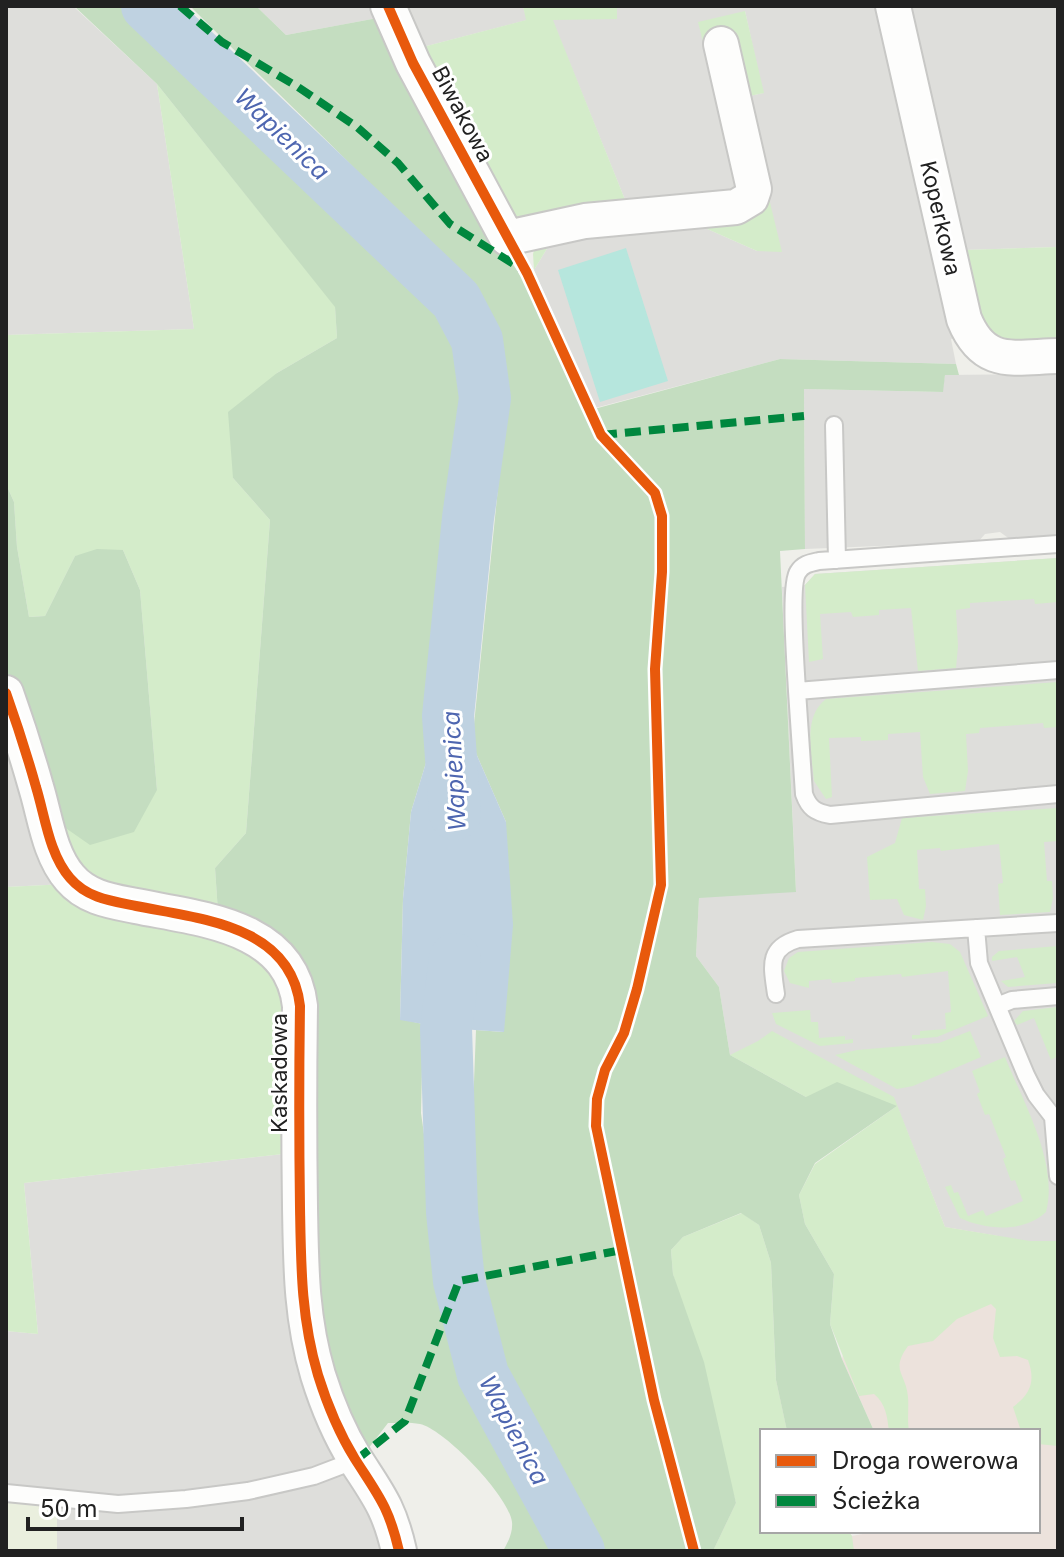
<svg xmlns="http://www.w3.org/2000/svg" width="1064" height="1557" font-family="Inter,sans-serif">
<rect width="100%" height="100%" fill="#efefea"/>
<path fill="#dededb" d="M6 6H73L157 84 194 329 6 335Z
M256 6H378L383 17 286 35Z
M397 6H523L527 20 415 49Z
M617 6H881L944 284 939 287 943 307 950 308 958 337 951 339 956 364 780 359 595 408 534 270 548 247 588 232 705 228 757 251 759 157 745 97 763 93 745 11 741 194 628 207 552 19H617Z
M907 6H1058V247L964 250Z
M1058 374V536L1011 540 1000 532 985 534 978 542 805 549 804 389 942 392 945 375Z
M1058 558V1289L998 1236 945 1227 897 1106 730 1055 719 987 696 956 699 897 796 891 782 587 805 585 815 574Z
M6 710 66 884 6 887Z
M292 1153 393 1551H57V1491L6 1486V1331L38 1334 24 1183Z"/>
<path fill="#ece2dc" d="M897 1106 945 1227 998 1236 1058 1289V1551H713L736 1503 776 1380 787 1431H762V1531H848L852 1536 878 1531H1038V1431H874L842 1359Z"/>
<path fill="#eaefde" d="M6 1502 57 1508V1551H6Z"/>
<path fill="#d4ecca" d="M523 6H617V19L553 20 628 207 521 222 501 213 415 49 526 20Z
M745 11 764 93 745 97 741 194 698 22Z
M157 84 335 306 337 338 277 373 233 478 270 520 246 833 215 868 218 912 91 883 70 858 57 822 157 790 140 590 123 550 75 556 45 616 29 617 17 547 14 502 6 484V335L194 329Z
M759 157 782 252 757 251 705 228 588 232 548 247 534 270 533 254 536 243 544 238 588 227 656 219 722 216 749 211C765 196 758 180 754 160Z
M1058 247V350L981 336 964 250Z
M1058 558V602L1035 604 1034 599 970 603V608L956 610 958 646 956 668 918 671 911 608 879 610V615L853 617 851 612 820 614 823 659 809 662 805 585 815 574Z
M1058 682V727L1044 728 1043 723 980 728 979 733 966 734 968 771 965 791 930 794 923 777 920 732 888 734V740L861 741V737L829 738 832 797 826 799 814 781C812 755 802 717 826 699Z
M1058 808V841L1044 842 1047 881H1052L1053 898 1050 912 1000 915 998 884 1003 883 999 844 941 851 940 848 917 850 919 889H925L926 906 923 920 904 915 897 899 870 900 867 857 895 843 902 818Z
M66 884 257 944 288 980 292 1153 24 1183 38 1334 6 1331V887Z
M932 942 950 944 960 952 988 1016 937 1037 912 1039V1035H920V1031L946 1029 945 1013 951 1012 948 971 902 977 901 974 855 978V981L832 983 831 979 809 981V988L790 983 784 971 789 958 798 952Z
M1058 946 1057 983 1008 987 1001 981 1025 977 1017 957 992 961V957L999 951Z
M1058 1007V1056L1051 1060 1034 1018 1017 1025 1014 1021 1023 1011Z
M810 1010 811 1022H818L819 1038 845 1036V1040L853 1039V1043L820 1046 776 1024 772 1013Z
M772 1031 894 1097 945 1227 1030 1241H1058V1446L1038 1444V1431H1021L1013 1407C1030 1394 1036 1382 1028 1360L1017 1356 1000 1357 993 1338 996 1309 991 1304 957 1319 933 1341 908 1346C890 1371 906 1373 908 1397 909 1408 907 1419 909 1431H889C887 1416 886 1404 874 1394L859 1396 830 1324 834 1274 805 1224 799 1195 815 1164 897 1106 806 1097 730 1055 758 1041Z
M970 1031 981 1057 913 1086 897 1089 835 1055 857 1050 939 1043Z
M1005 1057C1023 1102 1059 1163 1046 1212 1024 1233 986 1230 960 1218L945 1187 951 1185 954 1193 958 1192 968 1216 983 1210 986 1216 1023 1201 1015 1180 1011 1181 1003 1159 1006 1157 989 1114 985 1115 977 1094 980 1092 972 1071Z
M742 1213 759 1225 771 1263 776 1380 787 1431H762V1531H848L852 1536 854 1551H713L736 1503 673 1274 671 1250 683 1237Z"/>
<path fill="#c4ddc0" d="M74 6H125L439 305 462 349 472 403 437 654 432 743 411 812 403 899 400 1019 423 1024 421 1113 445 1282 471 1379 559 1551H503C508 1542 513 1533 512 1522 509 1496 444 1429 420 1424 410 1422 398 1423 388 1423L368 1449 323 1375 307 1009 218 912 215 868 246 833 270 520 233 478 228 412 277 373 337 338 335 307 157 84Z
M190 6H256L286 35 383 17 492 233 522 278 583 412 780 359 956 364 959 375H945L943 392 804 389 805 549 780 551 796 892 699 898 696 956 719 987 730 1055 806 1097 837 1082 897 1106 815 1163 799 1195 805 1224 834 1274 830 1324 842 1359 874 1431H787L776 1380 771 1263 759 1225 741 1213 683 1237 671 1250 673 1274 704 1362 736 1503 713 1551H595L587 1530 493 1360 469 1211 476 1030 503 1032 506 822 472 744 505 419C501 384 499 343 482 311 462 274 431 248 403 218 334 145 260 77 190 6Z
M6 484 14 502 17 547 29 617 45 616 75 556 97 549 123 550 140 590 157 790 134 832 90 845 57 822 6 675Z"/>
<path fill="#b6e6dd" d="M626 248 668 381 600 402 558 270Z"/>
<path fill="#bfd2e1" d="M432 743 472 744 506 822 513 925 504 1032 446 1028 400 1020 403 899 411 812Z"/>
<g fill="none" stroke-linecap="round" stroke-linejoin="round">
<path stroke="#bfd2e1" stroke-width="52" d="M147 6 456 300 477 340 485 398 468 518 448 716 455 814
M455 959 446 1028 452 1212 459 1281 483 1375 579 1551"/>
<defs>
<path id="service" d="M834 425 837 560
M1058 544 819 561C810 563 803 564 798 572 789 585 796 670 797 691L1058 670
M797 691 804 794C809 808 815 812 830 815L1058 794
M976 928 979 963 1026 1075 1036 1095 1053 1117 1058 1176
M776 994C772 966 767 948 798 939L1058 923
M997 1006 1012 1000 1058 996
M6 1493 118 1504 186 1499 248 1491 314 1476 356 1460"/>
<path id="minor" d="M388 6 413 63 507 238 585 221 736 207 751 198 754 189 721 44
M893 6 964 319C984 368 1013 357 1058 356
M6 693C17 724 27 755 36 787 45 816 49 854 70 878 87 898 111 901 136 906 200 919 291 925 300 1006 299 1073 299 1140 300 1207 301 1266 301 1318 318 1375 327 1404 339 1433 355 1459 378 1495 389 1507 399 1551"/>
</defs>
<use href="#service" stroke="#c8c8c6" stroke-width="20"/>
<use href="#minor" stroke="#c8c8c6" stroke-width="38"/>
<use href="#service" stroke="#fdfdfc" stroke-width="16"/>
<use href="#minor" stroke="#fdfdfc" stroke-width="34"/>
<path stroke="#00873e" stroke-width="8" stroke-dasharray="16 8" stroke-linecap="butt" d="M180 6 222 42 298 87 357 127 398 163 450 224 520 268
M601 435 804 416
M356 1460 405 1421 459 1281 622 1250"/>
<defs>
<path id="cycleway" d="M388 6 413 63 527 273 601 435 655 493 662 516V572L655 669 661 885 637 989 624 1033 605 1070 597 1099 596 1126 654 1400 694 1551
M6 693C17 724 27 755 36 787 45 816 49 854 70 878 87 898 111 901 136 906 200 919 291 925 300 1006 299 1073 299 1140 300 1207 301 1266 301 1318 318 1375 327 1404 339 1433 355 1459 378 1495 389 1507 399 1551"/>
</defs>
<use href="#cycleway" stroke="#fff" stroke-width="15"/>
<use href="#cycleway" stroke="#e8590c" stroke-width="10"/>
</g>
<g text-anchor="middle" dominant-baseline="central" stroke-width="6" stroke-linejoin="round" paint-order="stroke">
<g font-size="22" fill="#212121" stroke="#fff">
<text transform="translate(463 114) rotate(62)">Biwakowa</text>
<text transform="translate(941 218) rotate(77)">Koperkowa</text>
<text transform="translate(279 1073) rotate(-90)">Kaskadowa</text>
</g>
<g font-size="24" font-style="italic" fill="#4e66b0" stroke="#fff">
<text transform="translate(282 134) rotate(44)">Wapienica</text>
<text transform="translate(454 771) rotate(-93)">Wapienica</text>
<text transform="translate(514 1430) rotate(62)">Wapienica</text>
</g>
</g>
<rect width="1064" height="1557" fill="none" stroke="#212121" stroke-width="16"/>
<rect x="760" y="1429" width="280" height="104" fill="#ffffff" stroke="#a6a6a6" stroke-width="2"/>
<rect x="776" y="1455" width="40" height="12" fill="#e8590c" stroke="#a6a6a6" stroke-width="2"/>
<text x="832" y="1469" font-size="24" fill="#212121">Droga rowerowa</text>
<rect x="776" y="1495" width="40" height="12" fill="#00873e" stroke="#a6a6a6" stroke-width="2"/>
<text x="832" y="1509" font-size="24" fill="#212121">Ścieżka</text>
<path d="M28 1517v12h214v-12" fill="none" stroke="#212121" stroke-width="4"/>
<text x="40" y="1517" font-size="24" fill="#212121" stroke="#ffffff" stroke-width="6" paint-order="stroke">50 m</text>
</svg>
